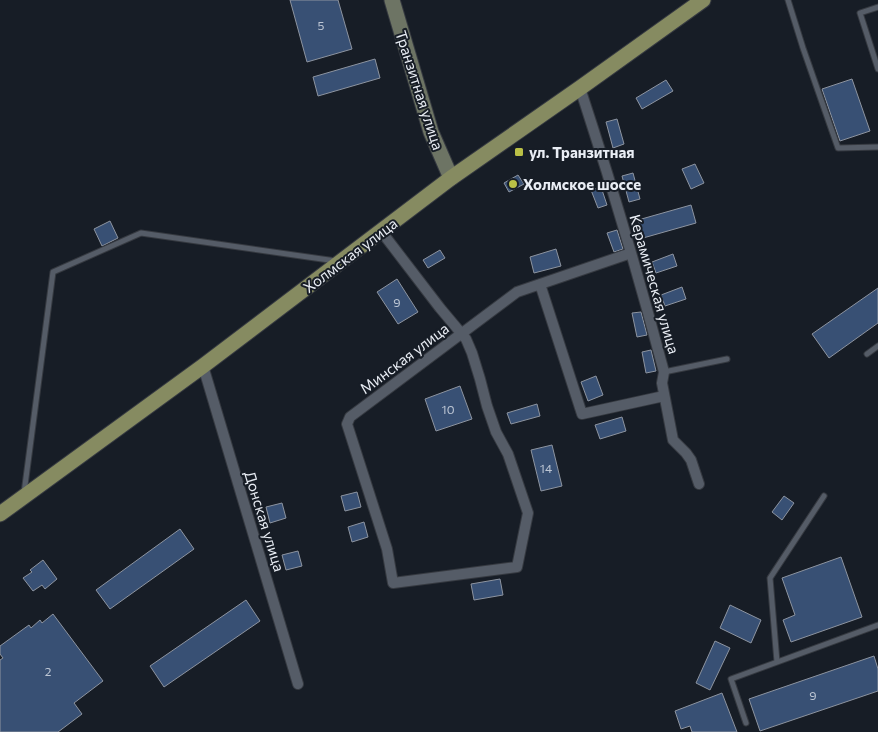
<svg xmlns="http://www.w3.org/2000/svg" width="878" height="732" font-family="Commissioner,sans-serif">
<rect width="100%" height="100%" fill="#171d26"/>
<path fill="#385074" stroke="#8d94a0" d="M290 0H338L352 49 307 62Z
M375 59 380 78 318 96 313 77Z
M852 79 870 131 840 141 822 89Z
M666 80 673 91 642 109 636 98Z
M617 119 624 144 613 148 606 122Z
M695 164 704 183 691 189 682 169Z
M633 173 640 199 629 202 622 176Z
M518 175 524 184 509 192 504 183Z
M601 187 607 205 598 208 591 190Z
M691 205 696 223 643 238 638 220Z
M110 221 118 238 102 246 94 229Z
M617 230 623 249 614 252 607 233Z
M556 249 561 266 534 273 530 257Z
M440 250 445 258 428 268 423 260Z
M673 254 677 266 656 273 652 262Z
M397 279 418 312 398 324 377 292Z
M682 287 686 299 665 306 661 295Z
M878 288V323L829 358 812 334Z
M641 312 647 335 637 337 632 313Z
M651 350 656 371 646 373 642 352Z
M596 376 603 395 588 401 581 382Z
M460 386 472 419 436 431 425 399Z
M537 404 540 416 511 424 507 413Z
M622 417 626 431 600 439 595 425Z
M552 445 562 486 541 491 531 450Z
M357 492 361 507 345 511 341 496Z
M784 496 794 503 782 520 772 512Z
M282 503 286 518 270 523 266 507Z
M364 522 368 537 352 542 348 527Z
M180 529 194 549 110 609 96 590Z
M298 551 302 566 286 570 282 555Z
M841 557 862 617 791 642 783 620 795 615 782 578Z
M43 560 57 579 45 589 42 585 33 591 23 578 32 572 30 570Z
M500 579 503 595 474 600 471 584Z
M246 600 260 621 164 687 150 666Z
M730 605 761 620 751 643 720 628Z
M53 614 103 681 74 703 82 714 58 732H0V660L3 658 0 654V646L29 625 31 628 40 620 42 623Z
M715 641 730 648 710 690 696 683Z
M874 656 878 669V691L760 731 749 699Z
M722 693 737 732H692L690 726 681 729 675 711Z"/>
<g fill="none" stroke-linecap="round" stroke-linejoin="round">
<defs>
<path id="service" d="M788 0 803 48 838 148 878 147
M878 7 860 13 878 69
M867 354 878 346
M664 372 727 359
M24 493 53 272 141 233 336 261
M777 662 770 578 824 496
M746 723 731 679 878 625"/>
<path id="minor" d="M580 88C611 182 639 277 664 372L662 383 673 440 686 453 691 460 699 484
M381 231 440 308 466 339 472 353 480 379 487 406 496 432 508 454 528 513 517 567 393 583 387 549 347 424 350 417 517 292 631 253
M540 284 582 414 664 396
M203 366 298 684"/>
<path id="secondary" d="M392 0 431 132 451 178"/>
<path id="primary" d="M0 514 203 366 451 178 580 88 703 0"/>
</defs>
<use href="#service" stroke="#363a41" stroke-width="7"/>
<use href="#minor" stroke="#363a41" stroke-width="12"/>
<use href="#secondary" stroke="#363a41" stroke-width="17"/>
<use href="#primary" stroke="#363a41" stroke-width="17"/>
<use href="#service" stroke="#555c67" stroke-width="5"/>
<use href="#minor" stroke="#555c67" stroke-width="10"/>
<use href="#secondary" stroke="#6d7464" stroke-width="15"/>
<use href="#primary" stroke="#868b61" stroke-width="15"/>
</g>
<g fill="#bac046" stroke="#171d26" stroke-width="2">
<rect x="514" y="147" width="10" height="10" rx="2.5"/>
<circle cx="513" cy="184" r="5"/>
</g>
<g text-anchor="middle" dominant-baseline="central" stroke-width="4" stroke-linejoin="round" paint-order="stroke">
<g font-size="12" fill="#bdc6d4">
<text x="321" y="25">5</text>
<text x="397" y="302">9</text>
<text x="448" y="409">10</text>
<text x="546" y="468">14</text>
<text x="48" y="671">2</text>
<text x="813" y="695">9</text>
</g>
<g font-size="15" fill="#e9edf4" stroke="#171d26">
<text transform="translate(420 90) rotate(72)">Транзитная улица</text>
<text transform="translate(350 255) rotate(-37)">Холмская улица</text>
<text transform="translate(655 284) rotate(74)">Керамическая улица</text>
<text transform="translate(404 358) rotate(-37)">Минская улица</text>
<text transform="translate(265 521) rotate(73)">Донская улица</text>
</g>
<g font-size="15" font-weight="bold" fill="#e9edf4" stroke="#171d26" text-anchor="start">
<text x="529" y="152">ул. Транзитная</text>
<text x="523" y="184">Холмское шоссе</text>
</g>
</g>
</svg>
